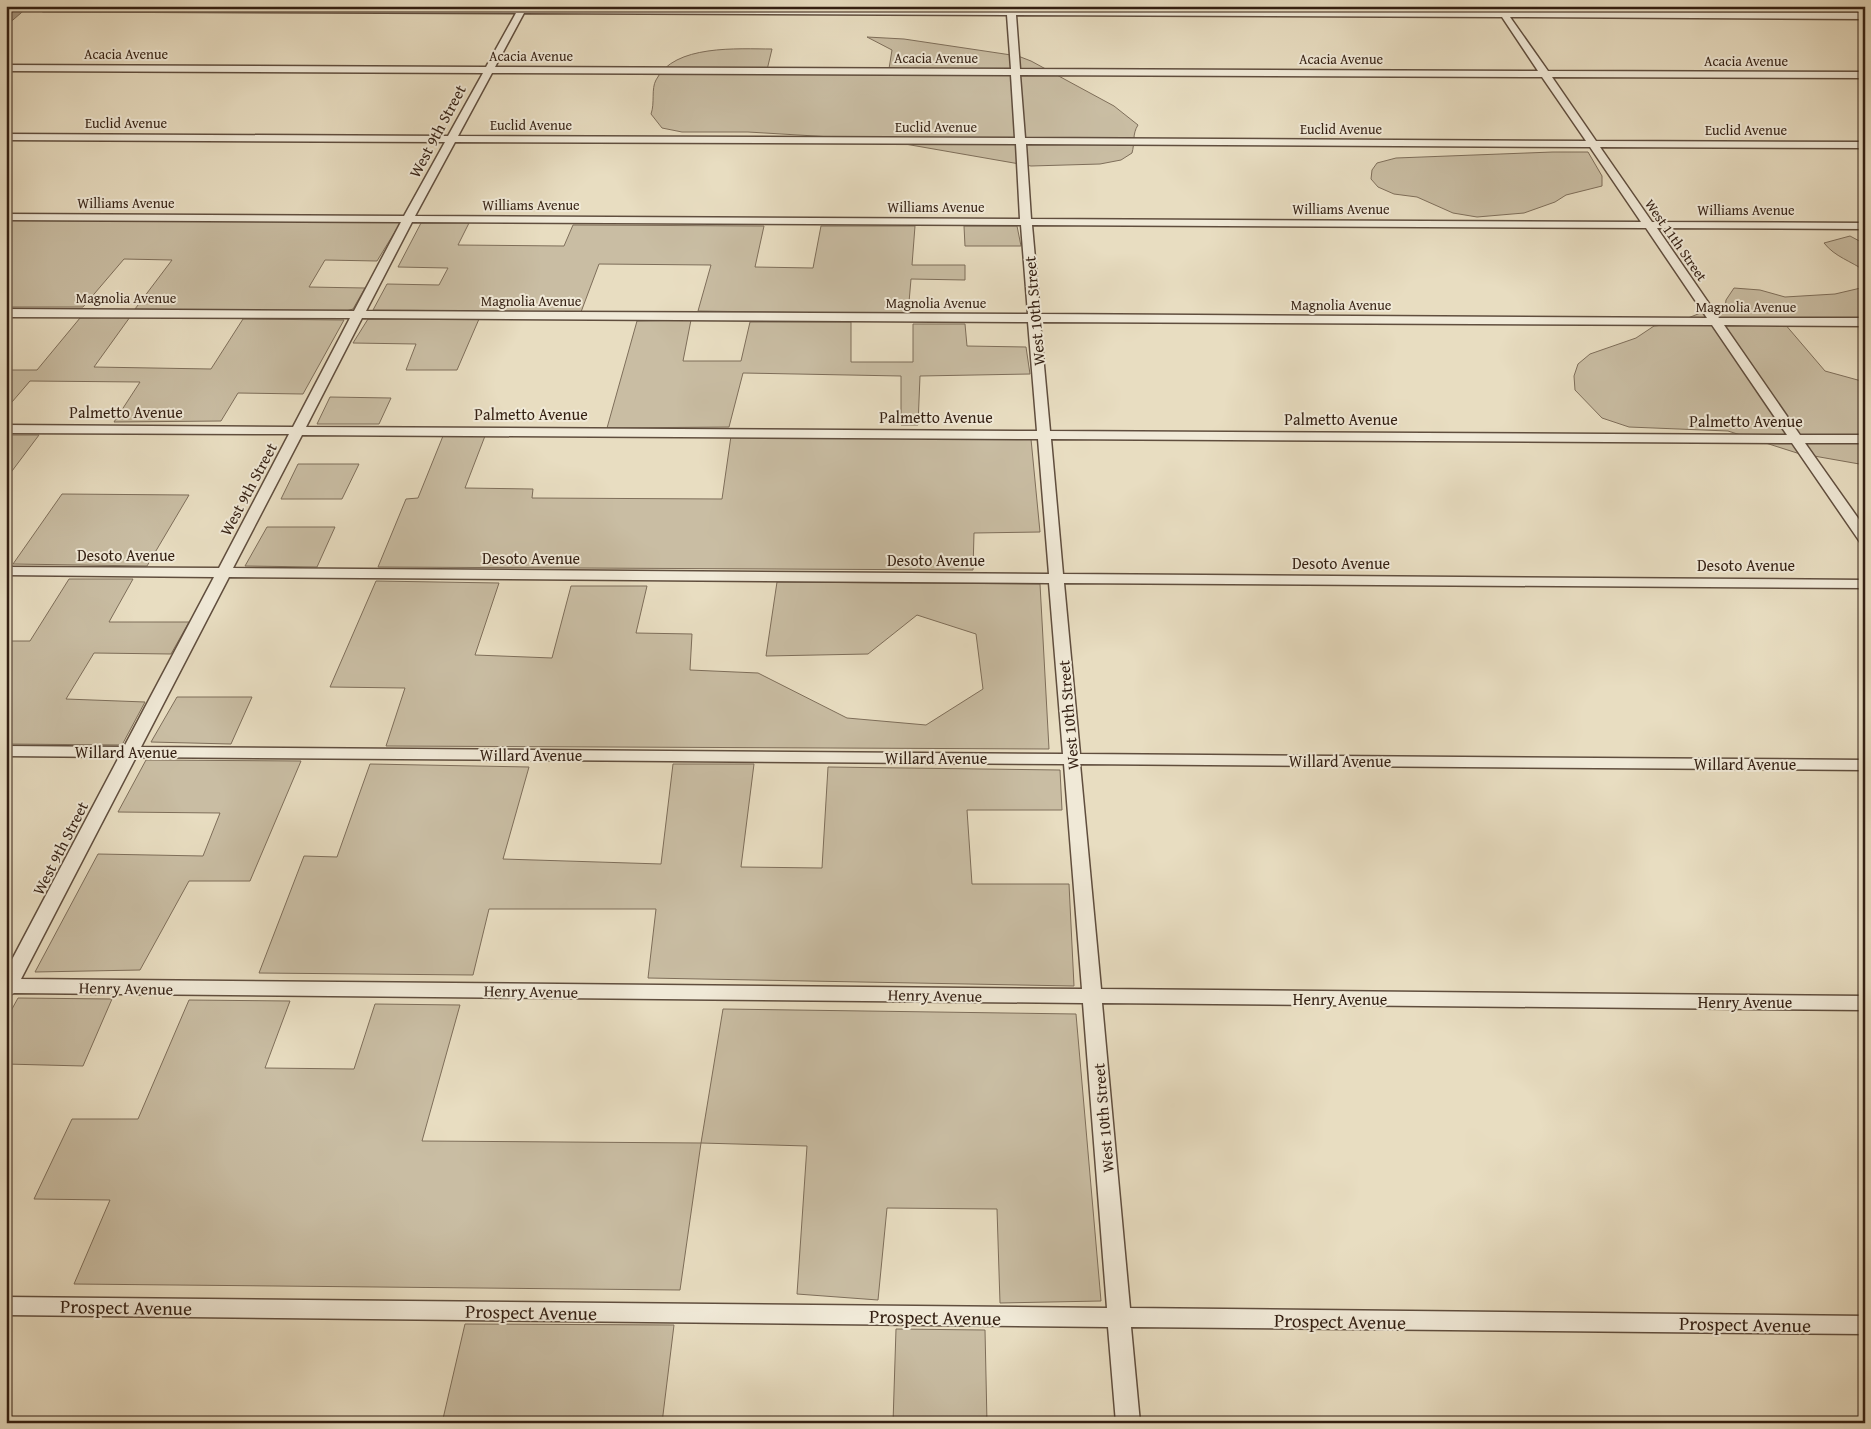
<svg xmlns="http://www.w3.org/2000/svg" width="1871" height="1429" font-family="'Gentium Book Plus',serif">
<rect width="100%" height="100%" fill="#e8ddc1"/>
<filter id="stains"><feTurbulence type="fractalNoise" baseFrequency=".004" numOctaves="4"/><feColorMatrix values="0 0 0 0 .2 0 0 0 0 .09 0 0 0 0 .02 0 0 0 .5 -.17"/></filter>
<radialGradient id="worn" r=".72"><stop offset=".6" stop-color="#630" stop-opacity="0"/><stop offset="1" stop-color="#630" stop-opacity=".3"/></radialGradient>
<path fill="#c9bda3" stroke="#7e6e5a" d="M867 37 904 39 1018 56 1031 61 1114 106 1138 125C1132 134 1135 143 1132 153L1121 160 1100 164 1031 166 882 140 748 132H682L662 128 651 114C655 103 651 89 656 80 674 44 738 49 772 49L766 74 888 75 892 50Z
M1553 152H1588L1602 176V186L1566 195 1555 202 1524 213 1477 217 1453 213 1417 197 1394 194 1378 187 1371 179 1372 170 1377 163 1396 158Z
M6 220 401 222 377 261 325 260 309 287 365 288 353 309 343 312 135 309 172 260 124 259 83 307H6Z
M421 223H469L458 245 564 246 573 225 764 226 755 267 813 268 821 226H915L912 265H965V280L911 279 908 314 698 311 711 265 599 264 581 312 373 310 387 284 439 285 448 268 398 267Z
M964 226H1017L1021 246H965Z
M1850 236 1865 244V271C1851 261 1835 257 1824 243Z
M1865 287V323H1784L1825 371 1865 382V465L1797 453 1728 431 1629 427 1602 418 1575 390 1574 376 1578 364 1590 354 1636 338 1654 326 1673 324 1703 312 1725 309 1726 300 1734 288 1760 290 1785 297 1835 294Z
M130 317 94 367 211 369 243 319 344 320 303 394 238 393 221 421 114 422 140 382 30 381 6 409V370H37L80 318Z
M368 319H479L457 370H406L416 344 353 343Z
M691 320 683 361H741L750 322H851V362H913V324H965L967 346 1026 347 1030 374 920 376 918 425H901V376L743 373 729 427 607 428 637 321Z
M330 397 391 398 379 424H317Z
M6 435H39L6 479Z
M443 436H485L465 488 533 489 532 498 722 499 731 436 1031 439 1040 532 974 533 973 570 378 567 406 499 418 498Z
M298 464H359L342 499H281Z
M62 494 189 495 147 566 13 564Z
M267 527H335L317 567 245 566Z
M69 579H133L109 622H189L171 654 94 653 66 699 145 702 122 745 6 744V641H30Z
M376 581 499 583 475 655 552 658 571 586H647L636 633 692 634 690 670 758 673 847 718 926 725 983 689 976 634 917 615 868 654 766 656 777 582 1040 584 1049 749 386 746 405 688 330 687Z
M177 697H252L231 744 151 742Z
M146 760 301 761 250 881H189L140 970 35 972 98 854 203 856 220 813 118 812Z
M370 764 529 767 503 859 661 864 673 764H754L741 867 822 868 828 767 1060 770 1062 810H967L972 884H1069L1074 986 648 978 656 909H489L473 975 259 973 304 856 337 857Z
M18 998 112 999 83 1066 6 1064V1020Z
M189 1000 290 1001 265 1068 354 1069 375 1004 460 1005 422 1141 701 1143 723 1009 1076 1014 1101 1301 1000 1303 997 1209 887 1208 878 1300 797 1294 807 1146 701 1143 680 1290 74 1284 110 1200 34 1199 72 1119H138Z
M465 1324 674 1325 662 1423H442Z
M896 1329 985 1330 987 1423H893Z"/>
<path fill="#aa9c86" stroke="#7a6a58" d="M9 6H29L6 26V9Z"/>
<g fill="none" stroke-linecap="round" stroke-linejoin="round">
<defs>
<path id="minor" d="M46 6 518 8 528 6 527 8 1007 10V6H1015L1016 10 1498 12 1495 6H1503L1507 12 1865 13V19L1510 17 1548 71 1865 72V78L1552 77 1596 141 1865 142V148L1600 147 1652 222 1865 223V229L1657 228 1719 318H1865V326L1724 325 1800 435H1865V443H1805L1865 528V543L1860 542 1792 443 1051 439 1063 574 1865 580V588L1064 583 1080 754 1865 760V770L1080 764 1101 989 1865 996V1010L1102 1003 1130 1308 1865 1316V1334L1131 1327 1140 1423H1116L1108 1327 6 1315V1297L1107 1308 1083 1003 14 993 6 997V971L119 757 6 756V746L124 747 214 577 6 575V567L219 568 289 434 6 433V425L293 427 350 318 6 317V309L354 311 401 222 6 220V214L404 216 445 142 6 140V134L448 136 483 73 6 71V65L486 67 516 13 43 11 42 9ZM524 13 1007 15 1011 69 495 67ZM1016 15 1502 17 1538 71 1020 69ZM492 73 1011 75 1015 138 458 136ZM1020 75 1542 77 1586 141 1025 138ZM455 142 1016 144 1020 219 415 216ZM1026 144 1590 147 1641 222 1031 219ZM412 222 1021 225 1028 314 366 311ZM1032 225 1646 228 1707 318 1040 314ZM362 318 1028 322 1037 431 306 427ZM1040 322 1712 325 1787 435 1050 431ZM302 435 1038 439 1049 574 233 568ZM229 577 1049 583 1063 754 141 747ZM136 757 1064 764 1082 989 21 979Z"/>
</defs>
<use href="#minor" stroke="#604e3e" stroke-width="3"/>
<use href="#minor" fill="#f0e9d7" fill-rule="evenodd"/>
</g>
<g text-anchor="middle" dominant-baseline="central" stroke-width="4" stroke-linejoin="round" paint-order="stroke">
<g font-size="14" fill="#331f12" stroke="#f0e9d7">
<text x="126" y="54">Acacia Avenue</text>
<text x="531" y="56">Acacia Avenue</text>
<text x="936" y="58">Acacia Avenue</text>
<text x="1341" y="59">Acacia Avenue</text>
<text x="1746" y="61">Acacia Avenue</text>
<text x="126" y="123">Euclid Avenue</text>
<text x="531" y="125">Euclid Avenue</text>
<text x="936" y="127">Euclid Avenue</text>
<text x="1341" y="129">Euclid Avenue</text>
<text x="1746" y="130">Euclid Avenue</text>
<text x="126" y="203">Williams Avenue</text>
<text x="531" y="205">Williams Avenue</text>
<text x="936" y="207">Williams Avenue</text>
<text x="1341" y="209">Williams Avenue</text>
<text x="1746" y="210">Williams Avenue</text>
<text transform="translate(1676 240) rotate(55)">West 11th Street</text>
<text x="126" y="298">Magnolia Avenue</text>
<text x="531" y="301">Magnolia Avenue</text>
<text x="936" y="303">Magnolia Avenue</text>
<text x="1341" y="305">Magnolia Avenue</text>
<text x="1746" y="307">Magnolia Avenue</text>
</g>
<g font-size="16" fill="#331f12" stroke="#f0e9d7">
<text transform="translate(437 131) rotate(-62)">West 9th Street</text>
<text transform="translate(1034 311) rotate(-95)">West 10th Street</text>
<text x="126" y="412">Palmetto Avenue</text>
<text x="531" y="414">Palmetto Avenue</text>
<text x="936" y="417">Palmetto Avenue</text>
<text x="1341" y="419">Palmetto Avenue</text>
<text x="1746" y="421">Palmetto Avenue</text>
<text transform="translate(248 489) rotate(-62)">West 9th Street</text>
<text x="126" y="555">Desoto Avenue</text>
<text x="531" y="558">Desoto Avenue</text>
<text x="936" y="560">Desoto Avenue</text>
<text x="1341" y="563">Desoto Avenue</text>
<text x="1746" y="565">Desoto Avenue</text>
<text transform="translate(1068 715) rotate(-95)">West 10th Street</text>
<text x="126" y="752">Willard Avenue</text>
<text x="531" y="755">Willard Avenue</text>
<text x="936" y="758">Willard Avenue</text>
<text x="1340" y="761">Willard Avenue</text>
<text x="1745" y="764">Willard Avenue</text>
<text transform="translate(60 848) rotate(-63)">West 9th Street</text>
<text transform="translate(126 988) rotate(1)">Henry Avenue</text>
<text transform="translate(531 991) rotate(1)">Henry Avenue</text>
<text transform="translate(935 995) rotate(1)">Henry Avenue</text>
<text x="1340" y="999">Henry Avenue</text>
<text x="1745" y="1002">Henry Avenue</text>
<text transform="translate(1103 1118) rotate(-95)">West 10th Street</text>
</g>
<g font-size="19" fill="#331f12" stroke="#f0e9d7">
<text transform="translate(126 1307) rotate(1)">Prospect Avenue</text>
<text transform="translate(531 1312) rotate(1)">Prospect Avenue</text>
<text transform="translate(935 1317) rotate(1)">Prospect Avenue</text>
<text transform="translate(1340 1321) rotate(1)">Prospect Avenue</text>
<text transform="translate(1745 1324) rotate(1)">Prospect Avenue</text>
</g>
</g>
<rect width="1871" height="1429" fill="none" stroke="#e8ddc1" stroke-width="25"/>
<rect x="8" y="8" width="1856" height="1414" fill="none" stroke="#331f12" stroke-width="2.5"/>
<rect x="12" y="12" width="1846" height="1404" fill="none" stroke="#331f12"/>
<rect width="100%" height="100%" filter="url(#stains)"/>
<rect width="100%" height="100%" fill="url(#worn)"/>
</svg>
